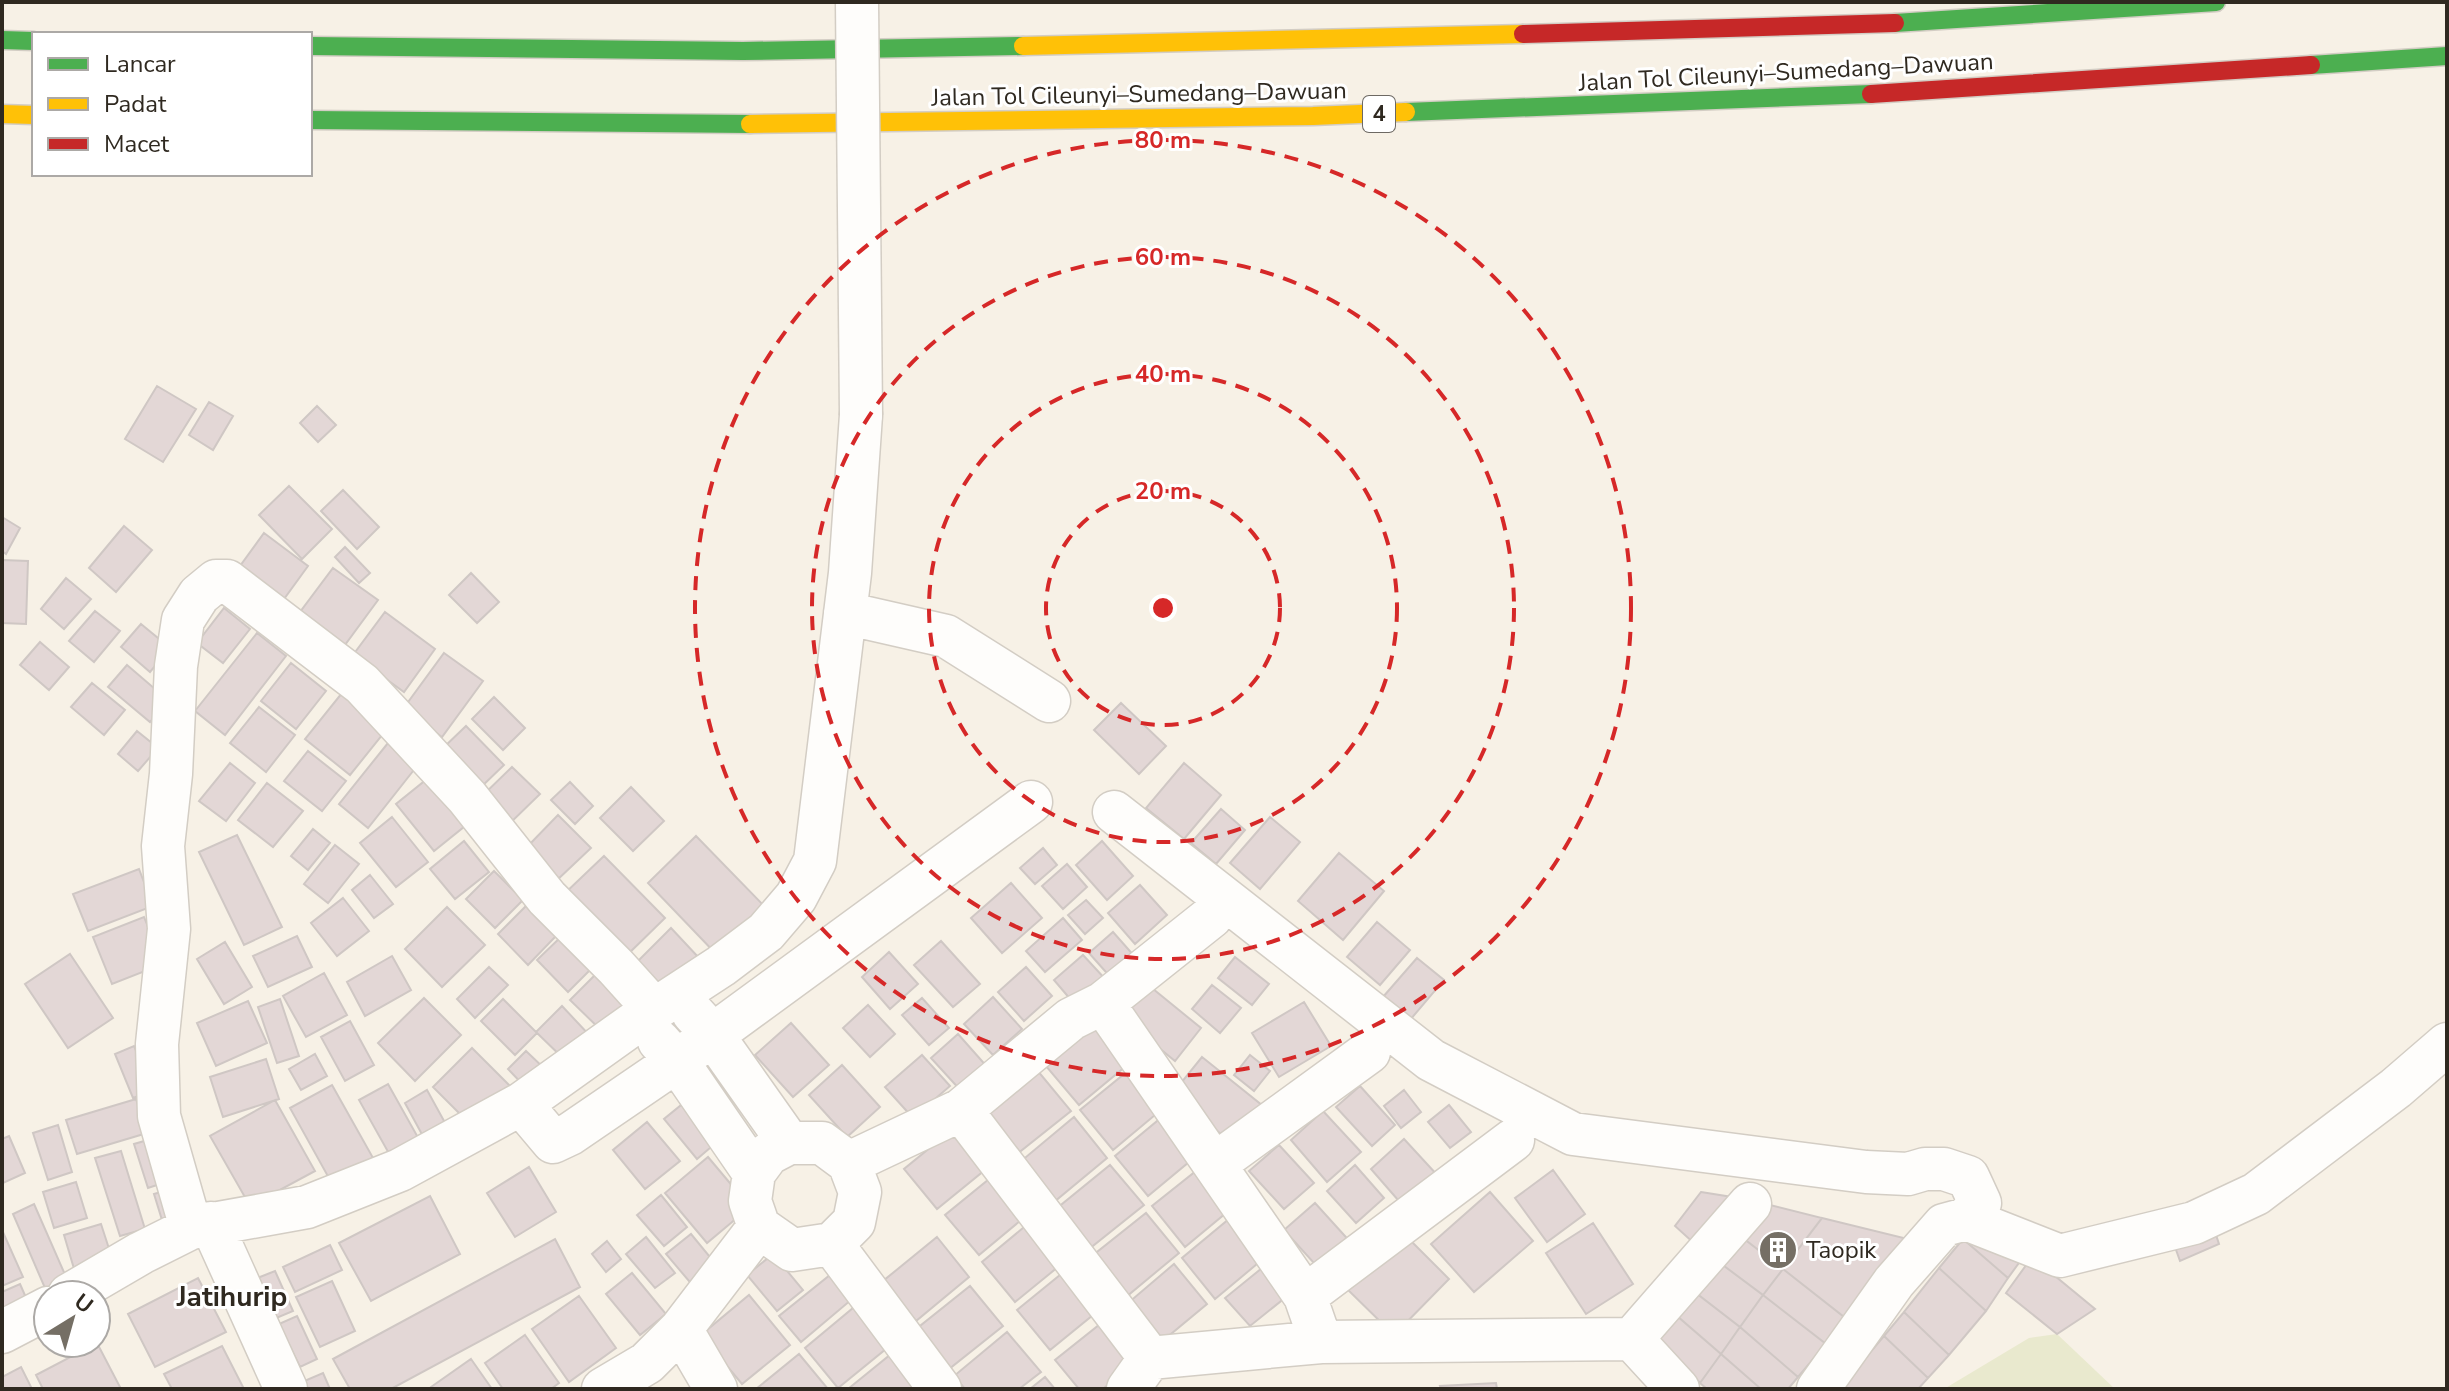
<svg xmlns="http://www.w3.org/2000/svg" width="2449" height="1391" font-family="'Nunito Sans',sans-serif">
<rect width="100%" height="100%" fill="#f7f1e6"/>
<path fill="#e9e9ce" d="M2057 1334 2115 1389H1944L2029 1338Z"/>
<path fill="#e3d7d6" stroke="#cfc7c4" stroke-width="2" d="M157 386 196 409 163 462 125 439Z
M209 402 233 416 213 450 189 435Z
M317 406 336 425 318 442 300 423Z
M289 486 332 529 302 559 259 515Z
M343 490 379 527 357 549 321 511Z
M2 517 20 528 6 554 2 551Z
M124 526 152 550 116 592 89 568Z
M264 533 308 566 276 610 232 577Z
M345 547 370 573 359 583 335 557Z
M2 560 28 561 26 624 2 623Z
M333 568 378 600 339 653 294 620Z
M471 573 499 602 477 623 449 595Z
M66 578 91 599 64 629 41 609Z
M224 608 250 629 223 663 197 643Z
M95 611 120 631 94 662 69 641Z
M385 612 435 649 404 692 353 655Z
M141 624 170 648 150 672 121 647Z
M257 633 286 656 225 735 195 711Z
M40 642 69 667 49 690 20 665Z
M444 653 483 681 442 737 403 709Z
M291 663 326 691 296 729 261 701Z
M127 665 169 701 150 722 108 687Z
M92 683 125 710 104 735 71 707Z
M342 693 387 729 350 775 305 739Z
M494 697 525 728 503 750 472 719Z
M1121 703 1166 746 1139 774 1094 730Z
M259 707 295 735 266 772 230 743Z
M466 726 504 765 480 788 442 749Z
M137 731 158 748 138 771 118 754Z
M388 743 417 766 368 828 339 804Z
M308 751 346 781 322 811 284 781Z
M230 763 255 783 226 821 199 801Z
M1184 763 1221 795 1184 839 1146 808Z
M512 767 540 794 506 827 479 799Z
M432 775 470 822 434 851 396 804Z
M570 782 593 806 575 824 551 800Z
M267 783 303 811 273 847 238 820Z
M631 787 664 821 633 851 600 818Z
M1221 809 1245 830 1216 864 1191 843Z
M558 815 591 848 556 881 525 849Z
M392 817 428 862 396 887 360 843Z
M1270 817 1300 842 1260 889 1230 863Z
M313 829 330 843 308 870 291 856Z
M237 835 282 927 244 945 199 852Z
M696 836 768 910 719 957 648 883Z
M464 841 489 872 455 899 430 869Z
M1102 841 1133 876 1107 900 1076 865Z
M335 845 359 864 328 903 304 884Z
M1043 848 1057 865 1035 884 1020 868Z
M1339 853 1384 891 1343 940 1298 901Z
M604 856 665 918 623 959 562 896Z
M1067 864 1087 887 1063 909 1042 886Z
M139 869 153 906 88 931 73 894Z
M494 871 523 900 495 928 466 899Z
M370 875 393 904 374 918 352 890Z
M1011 883 1042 918 1002 953 971 918Z
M1140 885 1167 915 1135 944 1108 913Z
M343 898 369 931 337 956 311 923Z
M1086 900 1103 918 1085 934 1068 915Z
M526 906 556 936 528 965 498 934Z
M447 907 485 945 442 987 405 949Z
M144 917 163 964 112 984 93 937Z
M1063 918 1082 940 1045 972 1026 951Z
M1377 922 1410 950 1380 985 1347 957Z
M671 928 700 959 666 992 637 962Z
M1113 932 1136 958 1113 980 1089 953Z
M565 933 596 964 568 992 537 960Z
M297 936 312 967 268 987 253 956Z
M941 941 980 984 953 1007 914 965Z
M225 942 252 987 224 1004 197 959Z
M889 952 918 984 890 1009 862 977Z
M70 954 113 1018 68 1048 25 984Z
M1083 955 1107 981 1077 1007 1054 980Z
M392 956 411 990 365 1016 347 982Z
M1235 957 1269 984 1252 1005 1218 978Z
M1417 958 1444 980 1410 1020 1383 997Z
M489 967 508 985 475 1018 457 999Z
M1026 967 1052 996 1024 1021 998 992Z
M601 969 636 1005 605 1034 570 1000Z
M324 973 347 1015 306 1037 283 996Z
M1147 984 1201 1028 1175 1061 1120 1016Z
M1212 985 1241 1008 1220 1033 1192 1009Z
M993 997 1022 1029 993 1055 964 1024Z
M424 998 461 1035 415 1081 378 1043Z
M922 998 949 1028 929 1045 902 1015Z
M280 999 299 1056 277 1063 258 1007Z
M503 999 537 1033 515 1055 481 1021Z
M248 1001 267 1043 216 1066 197 1023Z
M1304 1002 1331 1046 1279 1077 1252 1033Z
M868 1005 895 1034 870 1057 843 1028Z
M562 1006 592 1038 567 1062 536 1032Z
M350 1021 374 1065 345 1081 321 1037Z
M1099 1021 1132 1061 1079 1105 1045 1065Z
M791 1023 829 1065 793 1097 755 1055Z
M958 1034 989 1069 963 1093 931 1058Z
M134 1046 152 1091 133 1098 115 1054Z
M472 1048 510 1086 471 1125 433 1087Z
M526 1051 547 1071 528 1090 508 1069Z
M315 1054 327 1076 301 1090 289 1069Z
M922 1055 950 1086 913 1118 885 1087Z
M1250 1055 1270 1071 1254 1091 1234 1075Z
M1202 1057 1263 1106 1232 1143 1172 1094Z
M266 1059 279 1099 223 1117 210 1077Z
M842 1065 880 1107 847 1137 809 1095Z
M1134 1066 1167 1105 1113 1150 1080 1110Z
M1037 1070 1071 1111 1017 1154 984 1114Z
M388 1084 425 1150 396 1166 359 1100Z
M332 1085 377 1165 335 1189 290 1108Z
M1360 1086 1395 1125 1372 1146 1336 1107Z
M427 1090 454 1139 431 1151 405 1103Z
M1404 1090 1421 1112 1401 1128 1384 1106Z
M691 1097 724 1136 697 1159 664 1119Z
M136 1099 147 1133 77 1154 66 1120Z
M275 1100 315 1171 250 1206 210 1136Z
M1449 1105 1471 1132 1450 1148 1428 1122Z
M1323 1111 1361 1152 1327 1182 1291 1140Z
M1168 1112 1201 1152 1148 1196 1115 1156Z
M1074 1117 1107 1158 1054 1202 1020 1162Z
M647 1122 680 1161 645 1189 613 1150Z
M58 1125 72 1172 48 1180 33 1133Z
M958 1125 991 1165 937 1209 904 1169Z
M9 1136 25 1173 3 1183 2 1139Z
M158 1137 172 1180 148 1188 134 1144Z
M1404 1139 1439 1177 1405 1208 1371 1169Z
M1279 1145 1314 1183 1284 1209 1249 1171Z
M121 1151 145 1229 120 1236 95 1158Z
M708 1157 750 1207 707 1243 665 1193Z
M1206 1163 1238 1203 1185 1247 1152 1206Z
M1110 1165 1144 1205 1089 1249 1056 1209Z
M1355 1165 1384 1198 1356 1223 1327 1191Z
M529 1167 556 1212 515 1237 487 1193Z
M1553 1170 1585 1214 1547 1242 1515 1198Z
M999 1171 1032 1211 979 1255 945 1215Z
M76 1182 87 1218 54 1228 43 1192Z
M172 1189 180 1214 162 1220 154 1194Z
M1490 1192 1533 1241 1474 1292 1431 1244Z
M1701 1192 1751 1200 1707 1255 1675 1226Z
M661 1195 687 1227 664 1246 637 1215Z
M430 1196 460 1254 371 1301 339 1243Z
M1758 1202 1822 1218 1783 1269 1734 1231Z
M1315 1203 1354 1246 1324 1274 1284 1230Z
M34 1204 70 1286 48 1295 13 1214Z
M1146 1213 1179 1253 1126 1297 1092 1256Z
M1235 1214 1269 1254 1215 1299 1182 1258Z
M1035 1218 1069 1258 1015 1302 982 1262Z
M1822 1218 1916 1241 1848 1320 1783 1269Z
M2211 1220 2219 1244 2180 1261 2170 1233Z
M1593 1223 1633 1284 1586 1314 1546 1253Z
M101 1224 113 1261 75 1272 64 1235Z
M1398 1228 1449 1279 1394 1335 1343 1285Z
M2 1230 23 1277 2 1286Z
M1734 1231 1783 1269 1763 1295 1712 1257Z
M691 1234 719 1268 695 1288 666 1254Z
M646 1237 675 1273 655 1288 626 1254Z
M937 1237 969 1277 916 1321 883 1281Z
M555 1239 580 1287 391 1389H350L333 1359Z
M1963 1239 2008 1278 1986 1311 1939 1268Z
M1963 1239 2029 1249 2008 1278Z
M607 1241 621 1259 606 1272 592 1254Z
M330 1245 342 1270 295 1292 283 1267Z
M773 1254 803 1290 777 1311 747 1275Z
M1712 1257 1763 1295 1740 1327 1687 1286Z
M2032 1257 2095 1309 2057 1334 2006 1293Z
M1174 1264 1207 1304 1154 1348 1121 1309Z
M1267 1264 1291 1293 1250 1326 1225 1298Z
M1071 1266 1104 1306 1050 1350 1017 1310Z
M1939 1268 1986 1311 1949 1355 1904 1312Z
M1783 1269 1848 1320 1826 1344 1763 1295Z
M275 1271 293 1311 274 1319 255 1279Z
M632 1273 666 1314 640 1335 606 1294Z
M830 1275 851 1300 801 1342 779 1316Z
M198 1278 226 1332 155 1367 128 1314Z
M332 1281 355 1331 320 1347 296 1297Z
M20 1284 31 1309 2 1321V1292Z
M970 1286 1003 1326 949 1369 915 1330Z
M1687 1286 1740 1327 1721 1354 1669 1309Z
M749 1295 790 1345 742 1384 701 1335Z
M1763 1295 1826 1344 1798 1377 1740 1327Z
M579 1296 616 1348 569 1382 532 1329Z
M859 1303 892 1344 838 1388 805 1348Z
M1669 1309 1721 1354 1700 1383 1650 1331Z
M1904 1312 1949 1355 1928 1378 1884 1336Z
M297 1316 317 1359 300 1367 279 1324Z
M1109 1317 1142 1356 1103 1389H1079L1055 1360Z
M1740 1327 1798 1377 1788 1389H1761L1721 1354Z
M1007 1332 1041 1372 1019 1389H965L954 1376Z
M525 1335 559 1383 551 1389H503L485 1363Z
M1884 1336 1928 1378 1918 1389H1839Z
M97 1343 121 1389H43L36 1375Z
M222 1346 244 1389H172L164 1374Z
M896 1350 927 1389H848Z
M799 1354 828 1389H756Z
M1721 1354 1761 1389H1707L1700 1383Z
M471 1359 492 1389H432L431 1387Z
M21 1367 32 1389H2V1377Z
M323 1373 330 1389H305L302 1382Z
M1045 1377 1055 1389H1030Z
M1496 1383 1497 1389H1441L1440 1386Z"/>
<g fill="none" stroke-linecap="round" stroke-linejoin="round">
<defs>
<path id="street" d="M845 613 946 636 1049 701
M1114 812 1431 1060 1573 1134 1866 1172 1908 1174 1925 1169H1944L1968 1177 1980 1203 1966 1219
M1103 1003 1211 917
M693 1013 712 1034 789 1143
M659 1041 677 1061 754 1173
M521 1104 553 1142 570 1134 677 1061 1031 802
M961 1110 1150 1358 1321 1342
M789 1143H822L849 1163 860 1192 854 1222 832 1244 792 1250 759 1227 750 1201 754 1173 768 1154Z
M849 1163 961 1110 1071 1019 1103 1003 1305 1296 1321 1342 1632 1339 1750 1204
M1215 1164 1369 1052
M211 1223 286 1389
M191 1228 159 1116 157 1044 169 929 163 846 171 774 176 666 183 620 199 595 216 581H227L362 684 467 797 547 898 616 967 654 1009
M832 1244 940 1389
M69 1295 141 1253 191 1228 307 1207 400 1170 521 1104 640 1019 721 966 766 932 796 897 815 861 850 573 861 415
M1305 1296 1513 1140
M681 1329 716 1389
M2 1332 48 1308
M1632 1339 1678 1389
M603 1389 647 1363 681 1329 759 1227
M1128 1389 1150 1358
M1818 1389 1894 1282 1944 1225 1966 1219 2060 1256 2194 1223 2256 1194 2396 1088 2447 1044"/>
<path id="fast" d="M1895 23 2216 2
M2 40 34 41
M310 46 743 51 1023 46
M2311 65 2447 56
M1406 112 1871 94
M310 120 750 124"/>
<path id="slow" d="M1023 46 1523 34
M2 114 34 115
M750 124 1313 116 1406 112"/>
<path id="jam" d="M1523 34 1895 23
M1871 94 2311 65"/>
</defs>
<use href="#street" stroke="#d3cdc4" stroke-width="45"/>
<use href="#fast" stroke="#d3cdc4" stroke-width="21"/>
<use href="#slow" stroke="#d3cdc4" stroke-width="21"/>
<use href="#jam" stroke="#d3cdc4" stroke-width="21"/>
<use href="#street" stroke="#fefdfb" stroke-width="42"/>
<use href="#fast" stroke="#4caf50" stroke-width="18"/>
<use href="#slow" stroke="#ffc107" stroke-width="18"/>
<use href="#jam" stroke="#c62828" stroke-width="18"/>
<defs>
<path id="street-bridge" d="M857 2 861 415"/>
</defs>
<use href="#street-bridge" stroke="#d3cdc4" stroke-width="45" stroke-linecap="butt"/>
<use href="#street-bridge" stroke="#fefdfb" stroke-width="42"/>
</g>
<g fill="none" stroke="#d62828" stroke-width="4" stroke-dasharray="14 10">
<circle cx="1163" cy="608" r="117"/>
<circle cx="1163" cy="608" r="234"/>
<circle cx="1163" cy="608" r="351"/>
<circle cx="1163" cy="608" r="468"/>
</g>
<defs>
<symbol id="building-disc" viewBox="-11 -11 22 22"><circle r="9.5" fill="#756f65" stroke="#fff"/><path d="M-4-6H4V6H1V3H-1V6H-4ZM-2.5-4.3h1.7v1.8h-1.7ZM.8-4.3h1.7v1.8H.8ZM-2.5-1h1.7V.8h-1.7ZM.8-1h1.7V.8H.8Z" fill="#fff"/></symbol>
</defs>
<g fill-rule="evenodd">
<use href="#building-disc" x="1756" y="1228" width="44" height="44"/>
</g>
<g text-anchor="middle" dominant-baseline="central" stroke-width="6" stroke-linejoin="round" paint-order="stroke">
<rect fill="#fff" stroke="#6d6963" stroke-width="2" x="1363" y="96" width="32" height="36" rx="6"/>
<g font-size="22" font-weight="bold" fill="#2f2920">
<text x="1379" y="114">4</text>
</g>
<g font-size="24" fill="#2f2920" stroke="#fff">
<text transform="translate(1786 72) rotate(-3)">Jalan Tol Cileunyi–Sumedang–Dawuan</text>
<text transform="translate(1139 94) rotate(-1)">Jalan Tol Cileunyi–Sumedang–Dawuan</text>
</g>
<g font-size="24" fill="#2f2920" stroke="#fff" text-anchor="start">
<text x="1806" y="1250">Taopik</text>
</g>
<g font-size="28" font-weight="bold" fill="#2f2920" stroke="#fff">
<text x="232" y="1297">Jatihurip</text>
</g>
</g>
<circle cx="1163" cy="608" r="12" fill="#d62828" stroke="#fff" stroke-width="4"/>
<g font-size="24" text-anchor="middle" font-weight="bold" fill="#d62828" stroke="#fff" stroke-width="6" stroke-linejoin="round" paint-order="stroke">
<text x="1163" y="148">80 m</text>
<text x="1163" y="265">60 m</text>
<text x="1163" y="382">40 m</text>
<text x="1163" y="499">20 m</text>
</g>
<rect width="2449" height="1391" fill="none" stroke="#2f2920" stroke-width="8"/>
<rect x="32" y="32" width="280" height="144" fill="#ffffff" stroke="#aca9a6" stroke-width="2"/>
<rect x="48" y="58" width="40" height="12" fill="#4caf50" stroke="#aca9a6" stroke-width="2"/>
<text x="104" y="72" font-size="24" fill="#2f2920">Lancar</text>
<rect x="48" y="98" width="40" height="12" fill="#ffc107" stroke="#aca9a6" stroke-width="2"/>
<text x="104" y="112" font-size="24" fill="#2f2920">Padat</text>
<rect x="48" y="138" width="40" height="12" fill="#c62828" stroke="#aca9a6" stroke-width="2"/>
<text x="104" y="152" font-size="24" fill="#2f2920">Macet</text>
<g transform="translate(72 1319) rotate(37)"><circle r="38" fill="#ffffff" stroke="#aca9a6" stroke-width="2"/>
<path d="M0-6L14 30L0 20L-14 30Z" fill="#756f65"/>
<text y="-12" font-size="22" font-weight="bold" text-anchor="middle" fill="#2f2920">U</text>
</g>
</svg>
